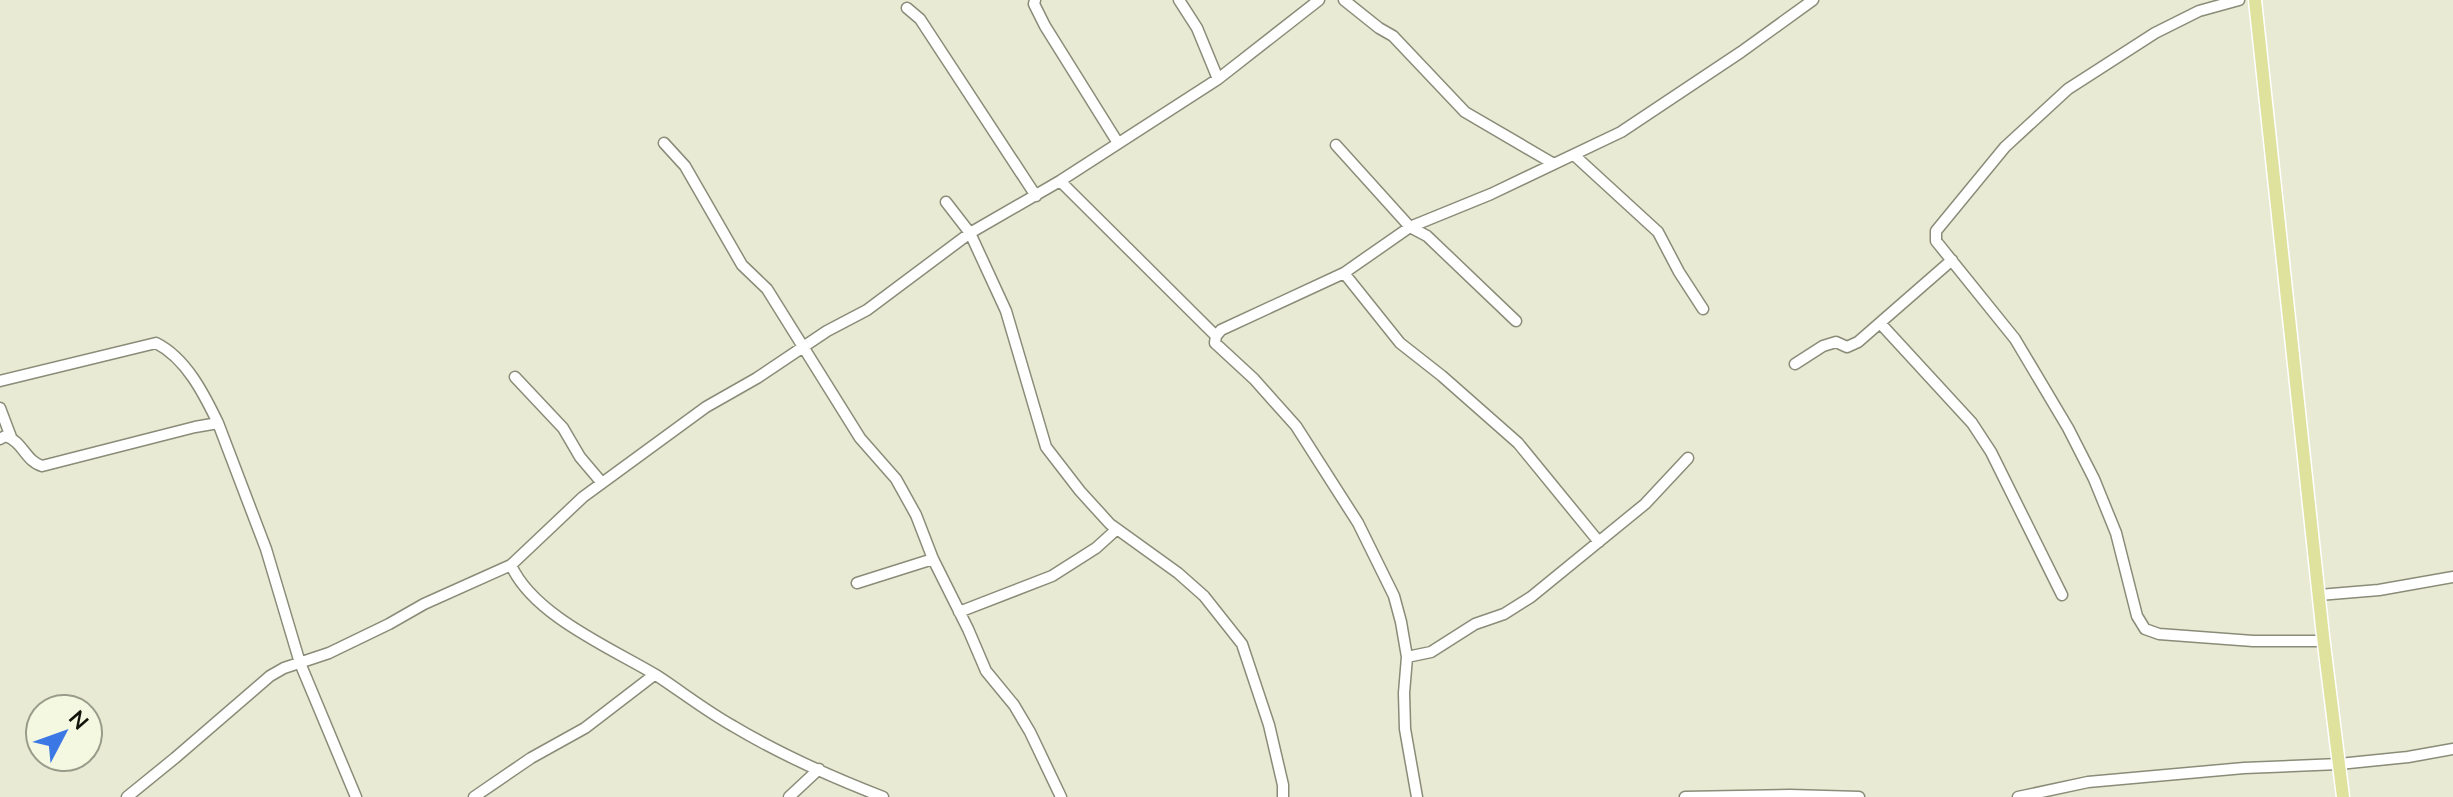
<svg xmlns="http://www.w3.org/2000/svg" width="2453" height="797" font-family="Mulish,sans-serif">
<rect width="100%" height="100%" fill="#e8ead4"/>
<g fill="none" stroke-linecap="round" stroke-linejoin="round">
<defs>
<path id="minor" d="M1035 0 1034 4 1045 26 1118 143
M1179 0 1197 28 1218 79
M1344 0 1379 28 1393 36 1465 112 1554 164
M2239 0 2199 11 2155 33 2068 89 2005 147 1936 231V241L2015 339 2068 428 2094 479 2116 533 2137 616 2145 629 2159 634 2253 641H2324
M907 8 920 19 1036 196
M664 143 685 166 742 265 767 289 860 438 896 479 916 515 933 559 968 629 986 671 1014 705 1030 732 1061 797
M1336 145 1410 227 1427 236 1516 321
M1574 155 1658 232 1679 272 1703 309
M1060 181 1216 336 1215 343 1254 379 1296 426 1358 523 1394 596 1401 622 1407 657 1404 693 1405 729 1417 797
M946 202 970 233 1006 311 1046 447 1080 491 1110 524 1178 573 1204 596 1242 644 1269 725 1283 785V797
M1344 273 1400 343 1442 376 1518 443 1599 542
M1880 323 1972 423 1991 452 2062 595
M1216 336 1221 330 1344 273 1410 227 1491 194 1621 132 1741 52 1813 0
M1795 364 1823 346 1836 342 1847 347 1858 342 1952 260
M515 377 563 428 580 457 602 483
M0 381 156 343C186 358 204 394 218 423
M0 408 11 437
M0 439 5 436C23 441 25 461 42 466L195 427 218 423 266 549 300 663 356 797
M511 565C533 615 611 648 656 675 682 692 706 711 733 726 778 753 834 778 883 797
M857 583 933 559
M2319 595 2379 590 2453 577
M959 612 1052 576 1096 548 1117 529
M1407 657 1431 652 1475 624 1504 614 1531 597 1645 504 1688 458
M127 797 175 758 270 676 284 668 329 653 389 624 424 604 511 565 583 497 706 407 757 378 827 331 867 310 970 233 1060 181 1218 79 1319 0
M474 797 531 758 585 728 654 675
M789 797 819 769
M1685 797 1790 795 1859 797
M2018 797 2088 782 2244 768 2339 764 2408 757 2453 749"/>
<path id="major" d="M2255 0 2323 636 2343 797"/>
</defs>
<use href="#minor" stroke="#8a8c78" stroke-width="13"/>
<use href="#major" stroke="#fff" stroke-width="15"/>
<use href="#minor" stroke="#fff" stroke-width="10"/>
<use href="#major" stroke="#dee29d" stroke-width="12"/>
</g>
<g transform="translate(64 733) rotate(49)"><circle r="38" fill="#f5f8e1" stroke="#9a9c8b" stroke-width="2"/>
<path d="M0-6L14 30L0 20L-14 30Z" fill="#3c77e6"/>
<text y="-12" font-size="22" font-weight="bold" text-anchor="middle" fill="#12130b">N</text>
</g>
</svg>
